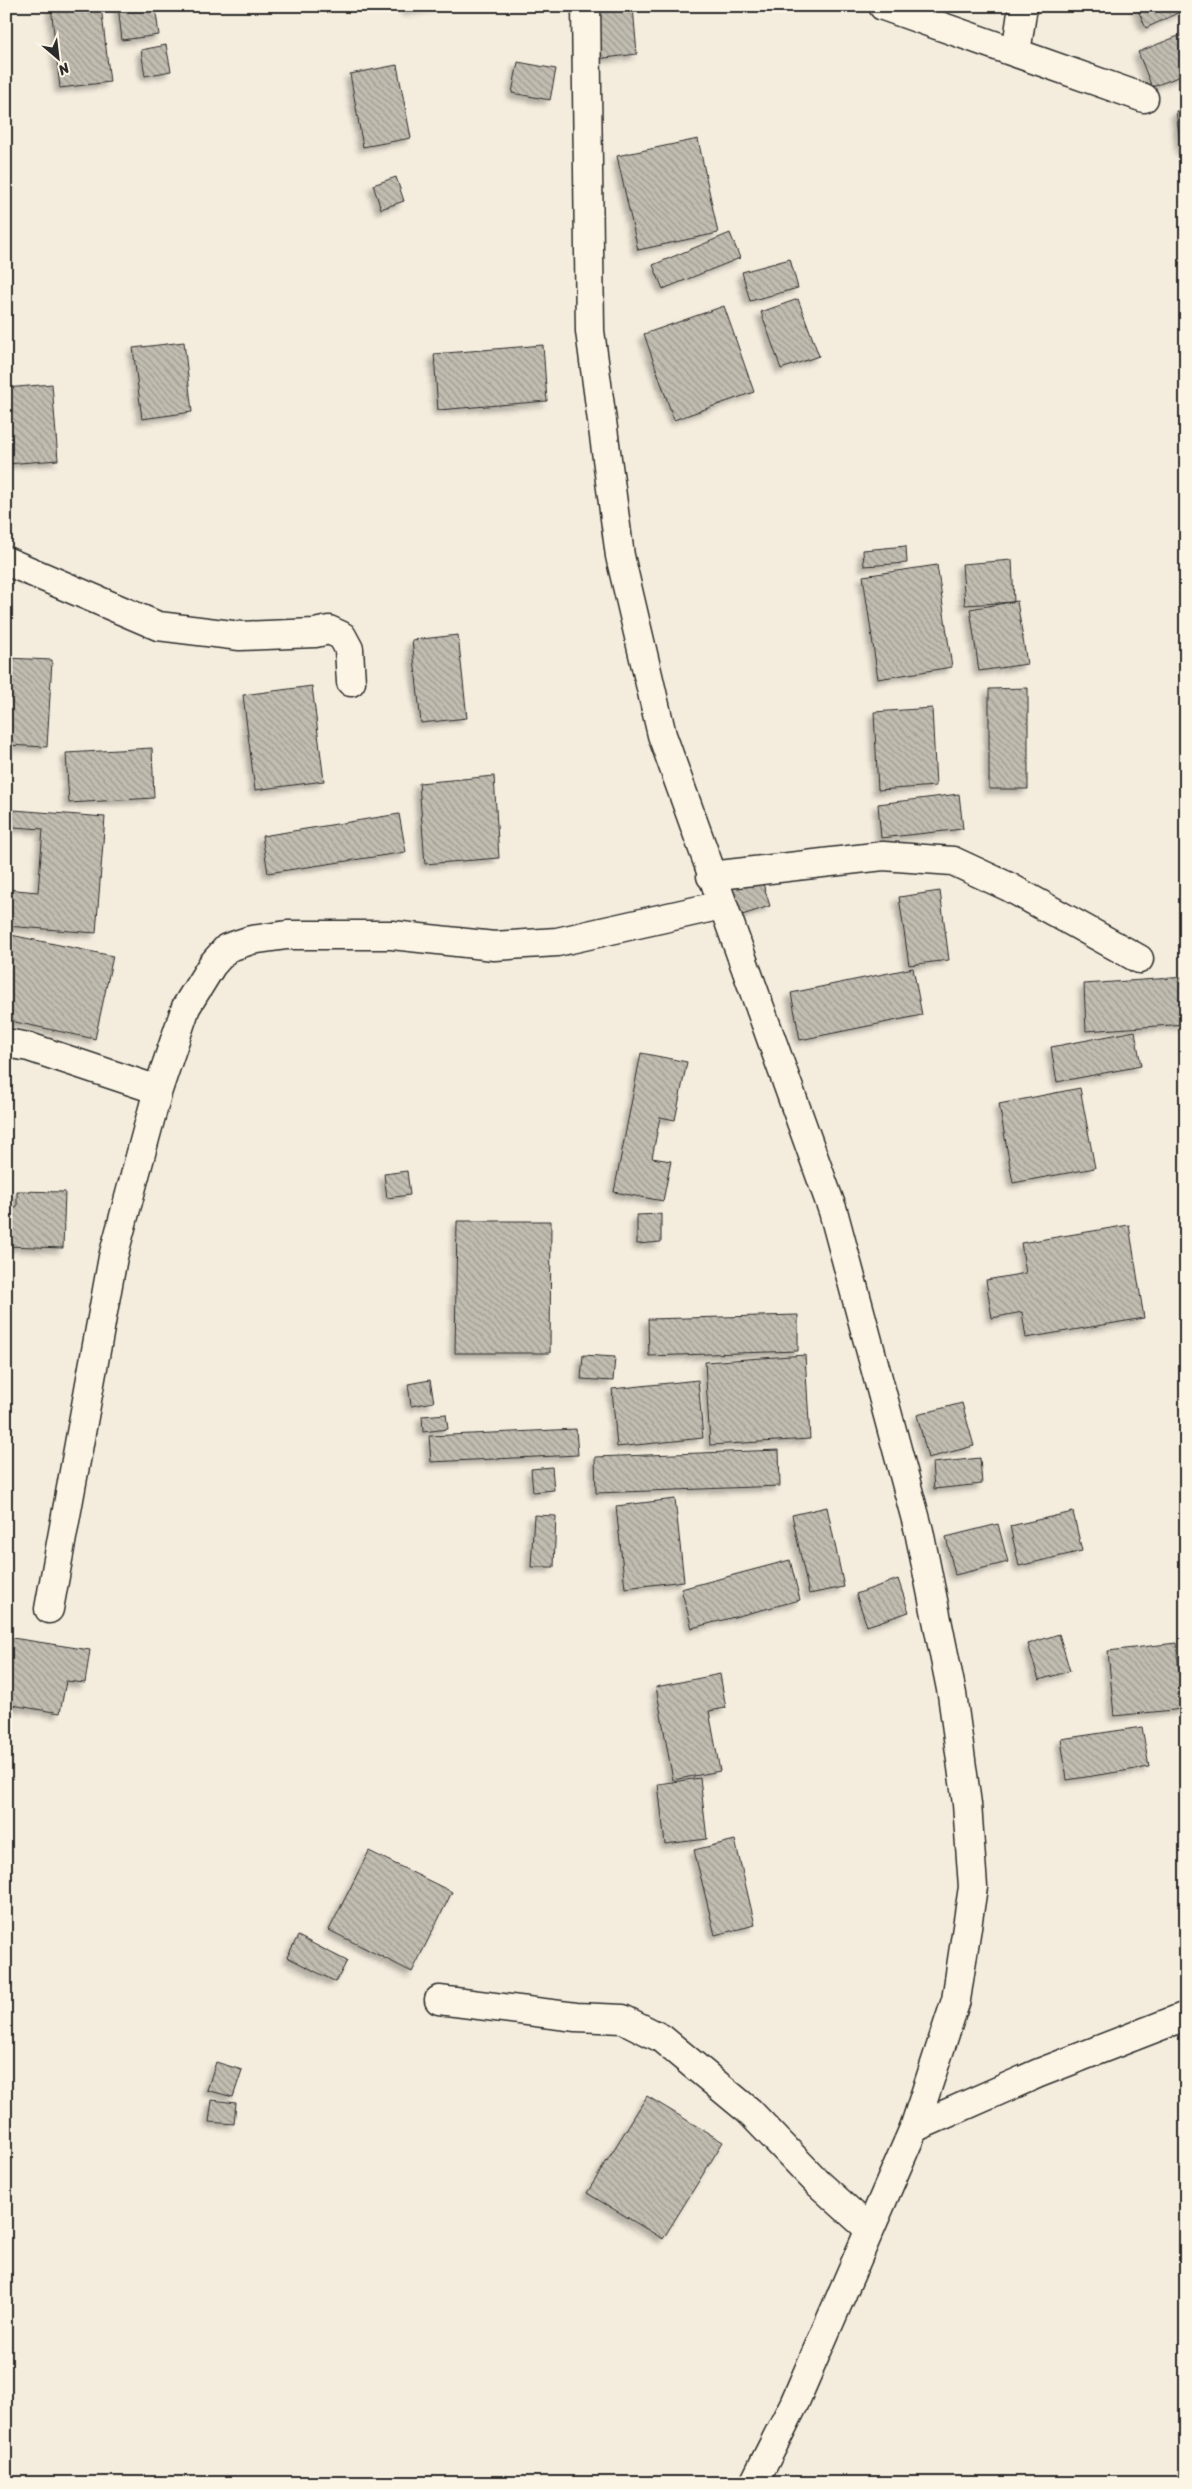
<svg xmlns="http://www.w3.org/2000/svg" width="1192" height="2489" font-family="Sriracha,sans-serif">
<defs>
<pattern id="building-back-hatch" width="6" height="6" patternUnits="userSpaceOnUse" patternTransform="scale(1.25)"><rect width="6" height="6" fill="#c2bdb1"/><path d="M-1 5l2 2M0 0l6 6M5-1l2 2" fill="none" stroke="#9e9a90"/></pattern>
<filter id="shadow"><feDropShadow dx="-4.5" dy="4.5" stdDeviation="2.5" flood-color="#0004"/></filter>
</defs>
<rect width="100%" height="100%" fill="#f4edde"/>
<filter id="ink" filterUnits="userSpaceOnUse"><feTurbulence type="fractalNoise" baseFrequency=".02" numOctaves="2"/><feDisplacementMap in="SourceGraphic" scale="10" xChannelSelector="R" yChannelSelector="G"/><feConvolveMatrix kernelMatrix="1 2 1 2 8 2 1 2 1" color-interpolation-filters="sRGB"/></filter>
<g filter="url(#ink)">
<path fill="url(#building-back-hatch)" stroke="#2b2b2b" filter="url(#shadow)" d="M51 6H101L110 82 60 88Z
M118 6H155L159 35 122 40Z
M406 6H441L407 11Z
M1136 6H1186V9L1146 28Z
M633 7 637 54 597 59 593 11Z
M1186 33V74L1152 87 1138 52Z
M166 45 171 71 145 76 141 50Z
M518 62 556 69 550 100 512 93Z
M397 65 411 138 363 147 350 74Z
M1186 110V150L1181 151 1176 111Z
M698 139 718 233 638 250 617 156Z
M396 177 404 201 381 209 373 185Z
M730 233 740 258 663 289 653 265Z
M790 259 798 288 750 301 742 272Z
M798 299 819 356 781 369 761 312Z
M724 306 754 392 674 420 644 334Z
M184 342 192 412 142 419 133 348Z
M543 345 547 401 438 410 434 354Z
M52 384 58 460 6 464V388Z
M906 546 907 563 864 566 863 550Z
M1012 560 1014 602 965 605 962 564Z
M937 565 952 667 878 679 863 576Z
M1017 601 1027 664 979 671 970 609Z
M458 635 467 718 421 723 412 640Z
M6 658 52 660 47 747 6 745Z
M312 686 324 781 255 790 243 695Z
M1028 688V789H989V689Z
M932 708 936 786 878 790 874 712Z
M152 748 154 798 69 803 66 753Z
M494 776 499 858 425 864 419 783Z
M959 794 963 829 881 838 878 804Z
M14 810 105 817 96 933 6 926V889L38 892 43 829 13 827Z
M399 814 406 852 268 873 262 836Z
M760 874 770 906 739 916 729 884Z
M940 891 949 960 909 965 899 897Z
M6 934 113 956 95 1039 6 1020Z
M913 968 922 1015 800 1040 791 993Z
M1186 977V1024L1086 1031 1084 984Z
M1135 1031 1141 1066 1057 1082 1051 1047Z
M641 1053 687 1062 675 1120 660 1117 652 1158 671 1161 663 1201 614 1192Z
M1080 1088 1095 1168 1013 1183 999 1104Z
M407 1171 410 1195 387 1198 384 1174Z
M17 1191 65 1192 63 1248 6 1246V1207H17Z
M661 1214V1242L637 1244V1215Z
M457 1221H551L550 1353H455Z
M1129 1225 1144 1318 1026 1338 1022 1312 992 1318 986 1280 1026 1273 1021 1243Z
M798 1315V1351L649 1356 648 1319Z
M583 1355 615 1357 613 1381 581 1379Z
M805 1355 810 1439 710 1445 705 1362Z
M430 1380 434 1402 411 1406 408 1384Z
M698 1380 703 1438 617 1447 612 1389Z
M962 1403 974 1446 928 1458 917 1415Z
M446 1414 448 1429 423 1432 422 1416Z
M576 1429 578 1455 431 1462 429 1436Z
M779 1450 780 1486 596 1493 595 1457Z
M980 1458 982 1484 934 1489 932 1463Z
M552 1467 554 1490 533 1492 531 1469Z
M675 1499 684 1581 625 1588 616 1506Z
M827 1507 844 1587 809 1594 792 1515Z
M1073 1512 1082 1551 1019 1566 1010 1526Z
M534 1515 556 1516 554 1567H531Z
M998 1524 1008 1562 955 1575 946 1537Z
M790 1560 800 1600 692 1628 681 1589Z
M898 1579 909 1612 867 1626 856 1594Z
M1059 1634 1070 1671 1039 1680 1028 1644Z
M6 1637 90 1650 85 1683 66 1681 60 1713 6 1704Z
M1176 1643 1183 1709 1114 1716 1108 1651Z
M720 1674 726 1708 709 1711 720 1771 673 1780 656 1687Z
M1142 1727 1149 1767 1067 1780 1061 1739Z
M700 1778 707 1839 665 1844 658 1784Z
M735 1840 755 1925 715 1935 694 1850Z
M369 1851 452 1892 412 1972 329 1930Z
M298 1936 347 1961 336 1982 287 1957Z
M216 2062 242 2070 233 2097 207 2090Z
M647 2096 723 2142 663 2239 587 2193Z
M212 2100 236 2103 234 2124 209 2122Z"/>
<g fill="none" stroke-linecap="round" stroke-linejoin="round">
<defs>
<path id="street" d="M883 6 1144 98
M1016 53 1023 6
M6 561 158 626 240 636 315 633 329 630 342 636 349 649 351 682
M711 876 883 856 953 861 1009 887 1139 959
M6 1043 29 1047 158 1090
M49 1609 113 1257 158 1090 186 1007 212 965 227 948 251 940 287 935H392L494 946 557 942 722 905
M439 2000 576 2017 623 2019 661 2038 749 2111 817 2182 869 2229
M914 2128 1039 2073 1186 2016"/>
<path id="secondary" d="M586 6 590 331 620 556 662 735 833 1211 919 1531 952 1694 967 1804 973 1887 956 2000 914 2128 794 2404 754 2483"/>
</defs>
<use href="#street" stroke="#2b2b2b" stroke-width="31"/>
<use href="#secondary" stroke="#2b2b2b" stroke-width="31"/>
<use href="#street" stroke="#fcf5e5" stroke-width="28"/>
<use href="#secondary" stroke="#fcf5e5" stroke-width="28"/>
</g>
</g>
<rect width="1192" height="2489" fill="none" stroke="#fcf5e5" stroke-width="25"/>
<rect x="12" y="12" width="1167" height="2464" fill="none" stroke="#2b2b2b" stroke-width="2" filter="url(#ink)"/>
<g transform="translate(58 58) rotate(152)" stroke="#fcf5e5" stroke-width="4" paint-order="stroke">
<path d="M0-4L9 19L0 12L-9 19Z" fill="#2b2b2b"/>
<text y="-8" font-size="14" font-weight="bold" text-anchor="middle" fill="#2b2b2b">N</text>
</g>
</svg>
